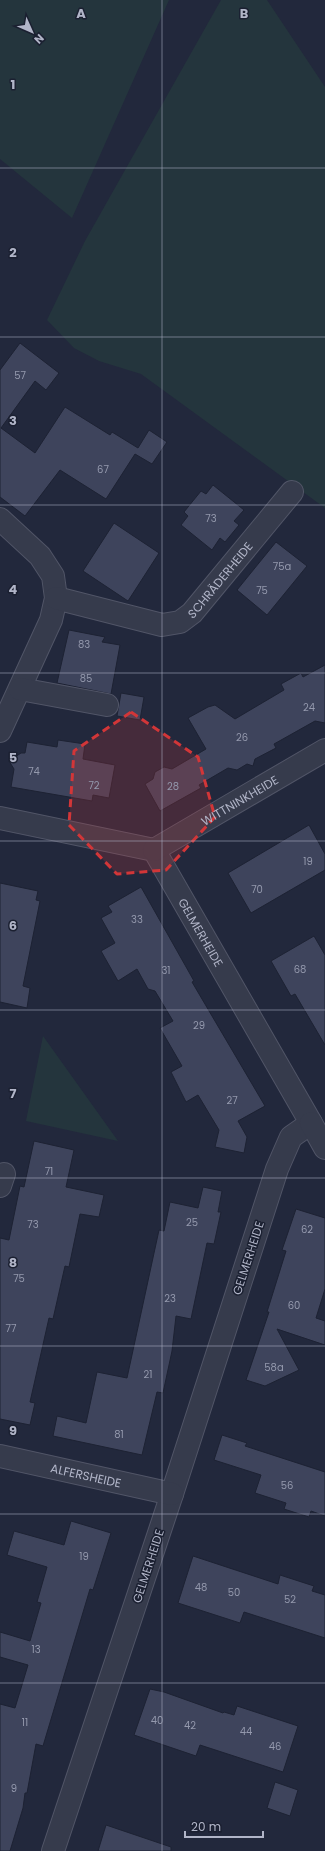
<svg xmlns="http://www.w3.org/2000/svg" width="325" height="1851" font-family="Poppins,sans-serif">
<rect width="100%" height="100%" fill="#22283c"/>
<path fill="#24353d" d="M0 0H169L72 218 0 159Z
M221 0H267L325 87V508L141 374 99 361 74 348 47 320 85 241Z
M43 1036 118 1141 26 1121Z"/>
<path fill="#3e445c" stroke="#1d2233" d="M20 343 59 373 46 390 35 381 1 428 35 453 65 407 110 435 112 432 138 448 149 430 167 442 152 464 135 454 106 499 60 470 25 516 0 497V370Z
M213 485 244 510 234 521 239 525 225 542 220 538 212 550 181 525 188 516 184 512 201 491 206 494Z
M114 523 159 553 128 601 83 571Z
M276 542 307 566 267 615 237 590Z
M69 630 105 637 102 642 120 645 111 694 57 683Z
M325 665V723L315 721 274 744 276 748 255 759 253 766 247 764 237 770 228 768 199 785 201 788 160 811 145 784 153 779 155 772 164 767 172 769 206 749 188 718 208 707 215 705 235 719 284 690 281 684 301 673 303 677Z
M121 693 144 697 140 720 117 716Z
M58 740 85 744 83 759 115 765 109 798 93 795 92 801 11 787 14 769 9 761 21 753H25L27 742 57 747Z
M309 825 325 854V870L251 913 228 873Z
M0 883 38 891 36 900 40 901 23 986 30 988 27 1008 0 1002Z
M141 887 194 981 192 982 265 1106 238 1121 247 1137 244 1153 215 1147 219 1130 198 1095 186 1102 171 1072 182 1066 160 1028 173 1021 155 991 148 989 137 969 118 981 101 951 115 943 101 918 112 912 108 906Z
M314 936 325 955V1045L295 994 291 996 271 961Z
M34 1141 74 1150 66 1187 104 1195 99 1217 80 1214 69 1267 65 1266 53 1319 49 1318 30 1402 35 1403 30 1425 0 1419V1238L9 1240 20 1186 24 1187Z
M203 1187 222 1191 218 1212H221L214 1244 207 1243 191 1319 176 1316 172 1351 163 1393 157 1392 142 1455 53 1436 57 1416 86 1423 97 1372 127 1378 159 1230 164 1231 170 1202 198 1208Z
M296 1209 325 1218V1289L316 1318 325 1321V1345L277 1329 299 1370 265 1386 246 1380 269 1312H267L286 1251 282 1250Z
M222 1435 247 1443 245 1446 325 1472V1516L311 1511 309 1517 284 1509 286 1503 255 1493 261 1475 214 1460Z
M71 1521 111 1533 93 1590 90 1589 43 1746 36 1744 27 1793H25L23 1808 10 1851H0V1704L15 1708 28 1665 0 1657V1632L30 1641 41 1603 37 1602 47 1567 7 1555 14 1531 64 1545Z
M193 1556 278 1584 280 1575 314 1586 312 1591 325 1595V1638L244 1612 240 1623 178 1603Z
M150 1689 164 1692 223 1713 224 1712 234 1715 237 1706 298 1726 283 1772 200 1745 196 1756 134 1735Z
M275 1782 298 1790 290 1816 267 1808Z
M106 1825 171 1847V1851H98Z"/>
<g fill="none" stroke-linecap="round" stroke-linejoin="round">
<defs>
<g id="minor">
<path d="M0 519 40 556 53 576 56 598 51 620 0 731"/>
<path id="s1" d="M56 598 162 625 180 622 192 613 292 492"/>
<path d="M20 689 107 705"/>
<path id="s2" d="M0 818 154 850 311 1123 291 1137 277 1169 172 1494 53 1851"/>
<path id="s3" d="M154 850 325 750"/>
<path d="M311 1123 325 1148"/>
<path d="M0 1186 4 1174"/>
<path id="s4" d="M0 1456 172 1494"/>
</g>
</defs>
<use href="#minor" stroke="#515567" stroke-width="24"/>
<use href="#minor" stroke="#363b4c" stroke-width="22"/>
</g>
<path fill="#d23638" fill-opacity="0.2" stroke="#d23638" stroke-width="3" stroke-dasharray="8 5" stroke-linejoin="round" d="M131 712 198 757 215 817 166 870 117 874 69 825 74 751Z"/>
<path fill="none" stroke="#b1b5c8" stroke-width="1" stroke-opacity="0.55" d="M162 0V1851M0 168H325M0 337H325M0 505H325M0 673H325M0 841H325M0 1010H325M0 1178H325M0 1346H325M0 1514H325M0 1683H325"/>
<g text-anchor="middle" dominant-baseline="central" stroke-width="3" stroke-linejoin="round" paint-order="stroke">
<g font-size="10" fill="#9499ad">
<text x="20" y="375">57</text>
<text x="103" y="469">67</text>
<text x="211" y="518">73</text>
<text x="282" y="566">75a</text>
<text x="262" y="590">75</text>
<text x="84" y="644">83</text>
<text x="86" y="678">85</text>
<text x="309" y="707">24</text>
<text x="242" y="737">26</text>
<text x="34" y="771">74</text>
<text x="94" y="785">72</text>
<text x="173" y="786">28</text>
<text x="308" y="861">19</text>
<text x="257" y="889">70</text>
<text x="137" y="919">33</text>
<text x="300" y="969">68</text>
<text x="166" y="970">31</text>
<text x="199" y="1025">29</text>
<text x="232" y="1100">27</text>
<text x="49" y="1171">71</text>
<text x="192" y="1222">25</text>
<text x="33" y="1224">73</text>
<text x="307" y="1229">62</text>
<text x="19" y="1278">75</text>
<text x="170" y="1298">23</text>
<text x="294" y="1305">60</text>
<text x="11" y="1328">77</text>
<text x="274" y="1367">58a</text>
<text x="148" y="1374">21</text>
<text x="119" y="1434">81</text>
<text x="287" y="1485">56</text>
<text x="84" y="1556">19</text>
<text x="201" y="1587">48</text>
<text x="234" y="1592">50</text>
<text x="290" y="1599">52</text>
<text x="36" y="1649">13</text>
<text x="157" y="1720">40</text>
<text x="25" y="1722">11</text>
<text x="190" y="1725">42</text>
<text x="246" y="1731">44</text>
<text x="275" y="1746">46</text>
<text x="14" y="1788">9</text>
</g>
<g font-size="12" fill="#b1b5c8" stroke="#1b2031">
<text stroke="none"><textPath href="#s1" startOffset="186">SCHRÄDERHEIDE</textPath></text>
<text stroke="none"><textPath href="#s3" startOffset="99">WITTNINKHEIDE</textPath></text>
<text stroke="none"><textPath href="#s2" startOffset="252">GELMERHEIDE</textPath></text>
<text transform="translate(248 1258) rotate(-72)">GELMERHEIDE</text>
<text stroke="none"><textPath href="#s4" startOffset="88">ALFERSHEIDE</textPath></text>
<text transform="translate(148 1566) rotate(-72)">GELMERHEIDE</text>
</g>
</g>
<g font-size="13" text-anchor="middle" font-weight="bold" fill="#b1b5c8" stroke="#1b2031" stroke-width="3" stroke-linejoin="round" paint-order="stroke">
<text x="81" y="18">A</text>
<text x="244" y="18">B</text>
<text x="13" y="89">1</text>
<text x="13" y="257">2</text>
<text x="13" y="425">3</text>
<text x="13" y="594">4</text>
<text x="13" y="762">5</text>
<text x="13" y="930">6</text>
<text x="13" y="1098">7</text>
<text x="13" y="1267">8</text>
<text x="13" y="1435">9</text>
</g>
<g transform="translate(32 32) rotate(135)" stroke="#1b2031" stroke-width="3" paint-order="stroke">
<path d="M0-3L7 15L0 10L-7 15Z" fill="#b1b5c8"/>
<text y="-6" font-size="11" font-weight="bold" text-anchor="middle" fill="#b1b5c8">N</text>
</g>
<path d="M185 1831v6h78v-6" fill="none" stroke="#b1b5c8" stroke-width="2"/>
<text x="191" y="1831" font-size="12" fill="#b1b5c8" stroke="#1b2031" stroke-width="3" paint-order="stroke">20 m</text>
</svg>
